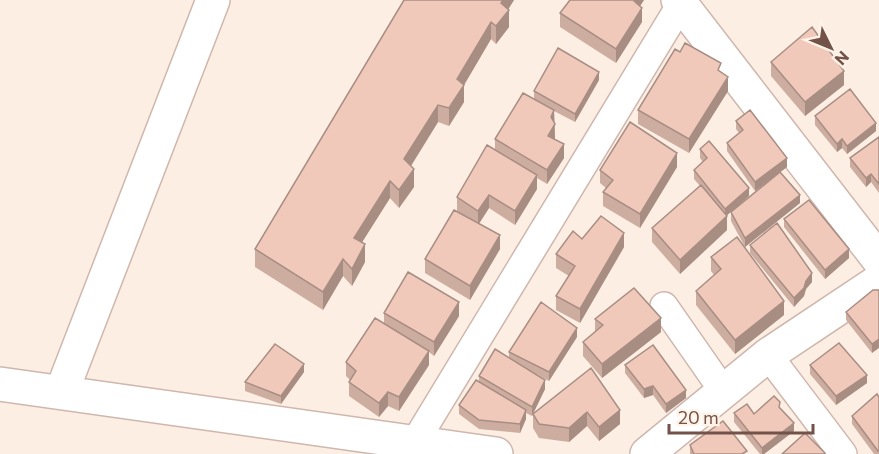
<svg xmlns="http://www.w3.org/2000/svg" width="879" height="454" font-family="Commissioner,sans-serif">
<rect width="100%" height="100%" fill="#fceee3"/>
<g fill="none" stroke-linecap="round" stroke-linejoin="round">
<defs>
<path id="lane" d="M664 306 724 392
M768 355 843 454
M415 442 681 4"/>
<path id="street" d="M678 0 879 260
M0 384 496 454
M62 391 213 0
M647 454 768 355 879 281"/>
</defs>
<use href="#lane" stroke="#cfb7ad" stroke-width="30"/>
<use href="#street" stroke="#cfb7ad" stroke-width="36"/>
<use href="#lane" stroke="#fff" stroke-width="27"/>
<use href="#street" stroke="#fff" stroke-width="33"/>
</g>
<path fill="#ceada1" d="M404 0H514L508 9 509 27 496 44 491 39 464 85V102L449 126 438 122 411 166 414 187 399 208 390 198 362 242 365 262 352 286 343 276 323 310 255 267V249Z
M570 0H644L640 6 642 22 616 63 560 27V13Z
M771 62 844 85 805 116 771 76Z
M599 80 575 122 554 111 555 139 564 158 547 184 537 178V189L515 225 489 208 479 224 500 249 470 300 425 273V259L457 211V197L495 150V139L534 99V91Z
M728 91 689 153 638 124V110Z
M815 116 876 131 847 154 842 148 837 152 815 125Z
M736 121 787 167 755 191 727 151V143L739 133 736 129Z
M879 137V193L871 182 866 187 850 167V158Z
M700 149 749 196 726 216 727 230 680 274 652 242V228L700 186 694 179V170L703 162 700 158Z
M677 167 640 228 603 206V192L606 188 600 183V170Z
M800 203 745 247 731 221V212Z
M784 219 849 258 825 279 784 227Z
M582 239 624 247 580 323 556 310V296L569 276 556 268V254Z
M750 245 812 282 806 289 804 296 794 307 750 253Z
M711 257 784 315 735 354 696 305V291L714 275 711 271Z
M879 290 872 353 846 320V312Z
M384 313 459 316 434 356 429 352V365L399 411 388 406 379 417 349 396V382L350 380 346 376V362L384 324Z
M595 319 661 332 602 378 583 356V342L595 332Z
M577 337 549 381 534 373 545 389 532 416 526 413V419L520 433 479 429 459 414V405L479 381V376L509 358V352Z
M625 365 686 398 666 413 653 395 644 398 625 373Z
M810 365 867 383 836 405 810 374Z
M591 368 620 424 599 441 587 426 569 442 539 438 533 428V414Z
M304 372 281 404 245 391V382Z
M877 394 879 454H874L852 424V416Z
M780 408 794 431 764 454H760L734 422V413L754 414Z
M690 445 747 454H690Z"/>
<path fill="#a88d83" d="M503 0H514L503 18 509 10V27L496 44V26L501 3Z
M634 0H644L634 15Z
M642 8V22L616 63V49Z
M491 22V39L464 85V102L449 126V108L457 79Z
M844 71V85L805 116V102Z
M599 72V80L575 122V114Z
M728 77V91L689 153V139Z
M438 105V122L404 177V159Z
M554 110 555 138 548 150V136L551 117Z
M876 123V131L847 154V146Z
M842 139V148L837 152V144Z
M564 144V158L547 184V170Z
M677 153V167L640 228V214Z
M787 158V167L755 191V182Z
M414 169V187L399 208V190Z
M871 174V182L866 187V178Z
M537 175V189L515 225V211Z
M390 181V198L354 255V238Z
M749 188V196L725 217V209Z
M489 195V208L478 225V211Z
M800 195V203L745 247V238Z
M727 216V230L680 274V260Z
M624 233V247L580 323V309Z
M500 235V249L470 300V286Z
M365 244V262L352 286V269Z
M849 249V258L825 279V270Z
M343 259V276L323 310V292Z
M812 273V282L806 289 804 296 794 307V298L806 281Z
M784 301V315L735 354V340Z
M459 302V316L434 356V342Z
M661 318V332L602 378V364Z
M577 328V337L549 381V372Z
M879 339V348L872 353V344Z
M429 351V365L399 411V397Z
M304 364V372L281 404V396Z
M867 375V383L836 405V396Z
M545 380V389L532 416V407Z
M653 386V395L644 398V389Z
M686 390V398L666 413V404Z
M388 392V406L379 417V403Z
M526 410V419L520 433V424Z
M620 410V424L599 441V427Z
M587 412V426L569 442V428Z
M794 423V431L764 454H762V448Z"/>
<path fill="#f0c9bb" stroke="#a88d83" stroke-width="1.5" d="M404 0H503L501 3 509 10 496 26 491 22 457 79 464 85 449 108 438 105 404 159 414 169 399 190 390 181 354 238 365 244 352 269 343 259 323 292 255 249Z
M570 0H634V1L642 8 616 49 560 13Z
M812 27 844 71 805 102 771 62Z
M685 43 721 63 718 70 728 77 689 139 638 110 675 49 680 52Z
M558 48 599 72 575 114 534 91Z
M850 89 876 123 847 146 842 139 837 144 815 116Z
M523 93 554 110 551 117 555 124 548 136 564 144 547 170 495 139Z
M750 110 787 158 755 182 727 143 743 130 736 121Z
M630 122 677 153 640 214 603 192 613 180 600 170Z
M879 137V184L871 174 866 178 850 158Z
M709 141 749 188 725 209 694 170 707 158 700 149Z
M487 145 537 175 515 211 489 195 478 211 457 197Z
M780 172 800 195 745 238 731 212Z
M701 185 727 216 680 260 652 228Z
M809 200 849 249 825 270 784 219Z
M454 210 500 235 470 286 425 259Z
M601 216 624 233 580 309 556 296 575 266 556 254 573 231 582 239Z
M777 223 812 273 806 281 804 288 794 298 750 245Z
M737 237 784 301 735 340 696 291 721 269 711 257Z
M408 272 459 302 434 342 384 313Z
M634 288 661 318 602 364 583 342 603 325 595 319Z
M873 290H879V339L872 344 846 312Z
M541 302 577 328 549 372 509 352Z
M375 318 429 351 399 397 388 392 379 403 349 382 356 371 346 362Z
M839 343 867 375 836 396 810 365Z
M275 344 304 364 281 396 245 382Z
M653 345 686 390 666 404 653 386 644 389 625 365Z
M495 349 545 380 532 407 479 376Z
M591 368 620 410 599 427 587 412 569 428 539 424 533 414Z
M476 380 526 410 520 424 479 420 459 405Z
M877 394 879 397V450L878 451 852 416Z
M774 396 780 402 779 407 794 423 762 448 734 413 747 404 754 414Z
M723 421 747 451 742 454H694L690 445Z
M805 433 825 453V454H782Z"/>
<g transform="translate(831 48) rotate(133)" stroke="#fff3e8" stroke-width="4.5" paint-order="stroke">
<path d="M0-4.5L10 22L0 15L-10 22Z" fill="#735249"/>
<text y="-9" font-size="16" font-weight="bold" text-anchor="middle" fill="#735249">N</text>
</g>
<path d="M669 424v9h144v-9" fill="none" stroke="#735249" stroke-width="3"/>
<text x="678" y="424" font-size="18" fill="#735249" stroke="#fff3e8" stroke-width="4.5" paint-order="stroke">20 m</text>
</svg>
